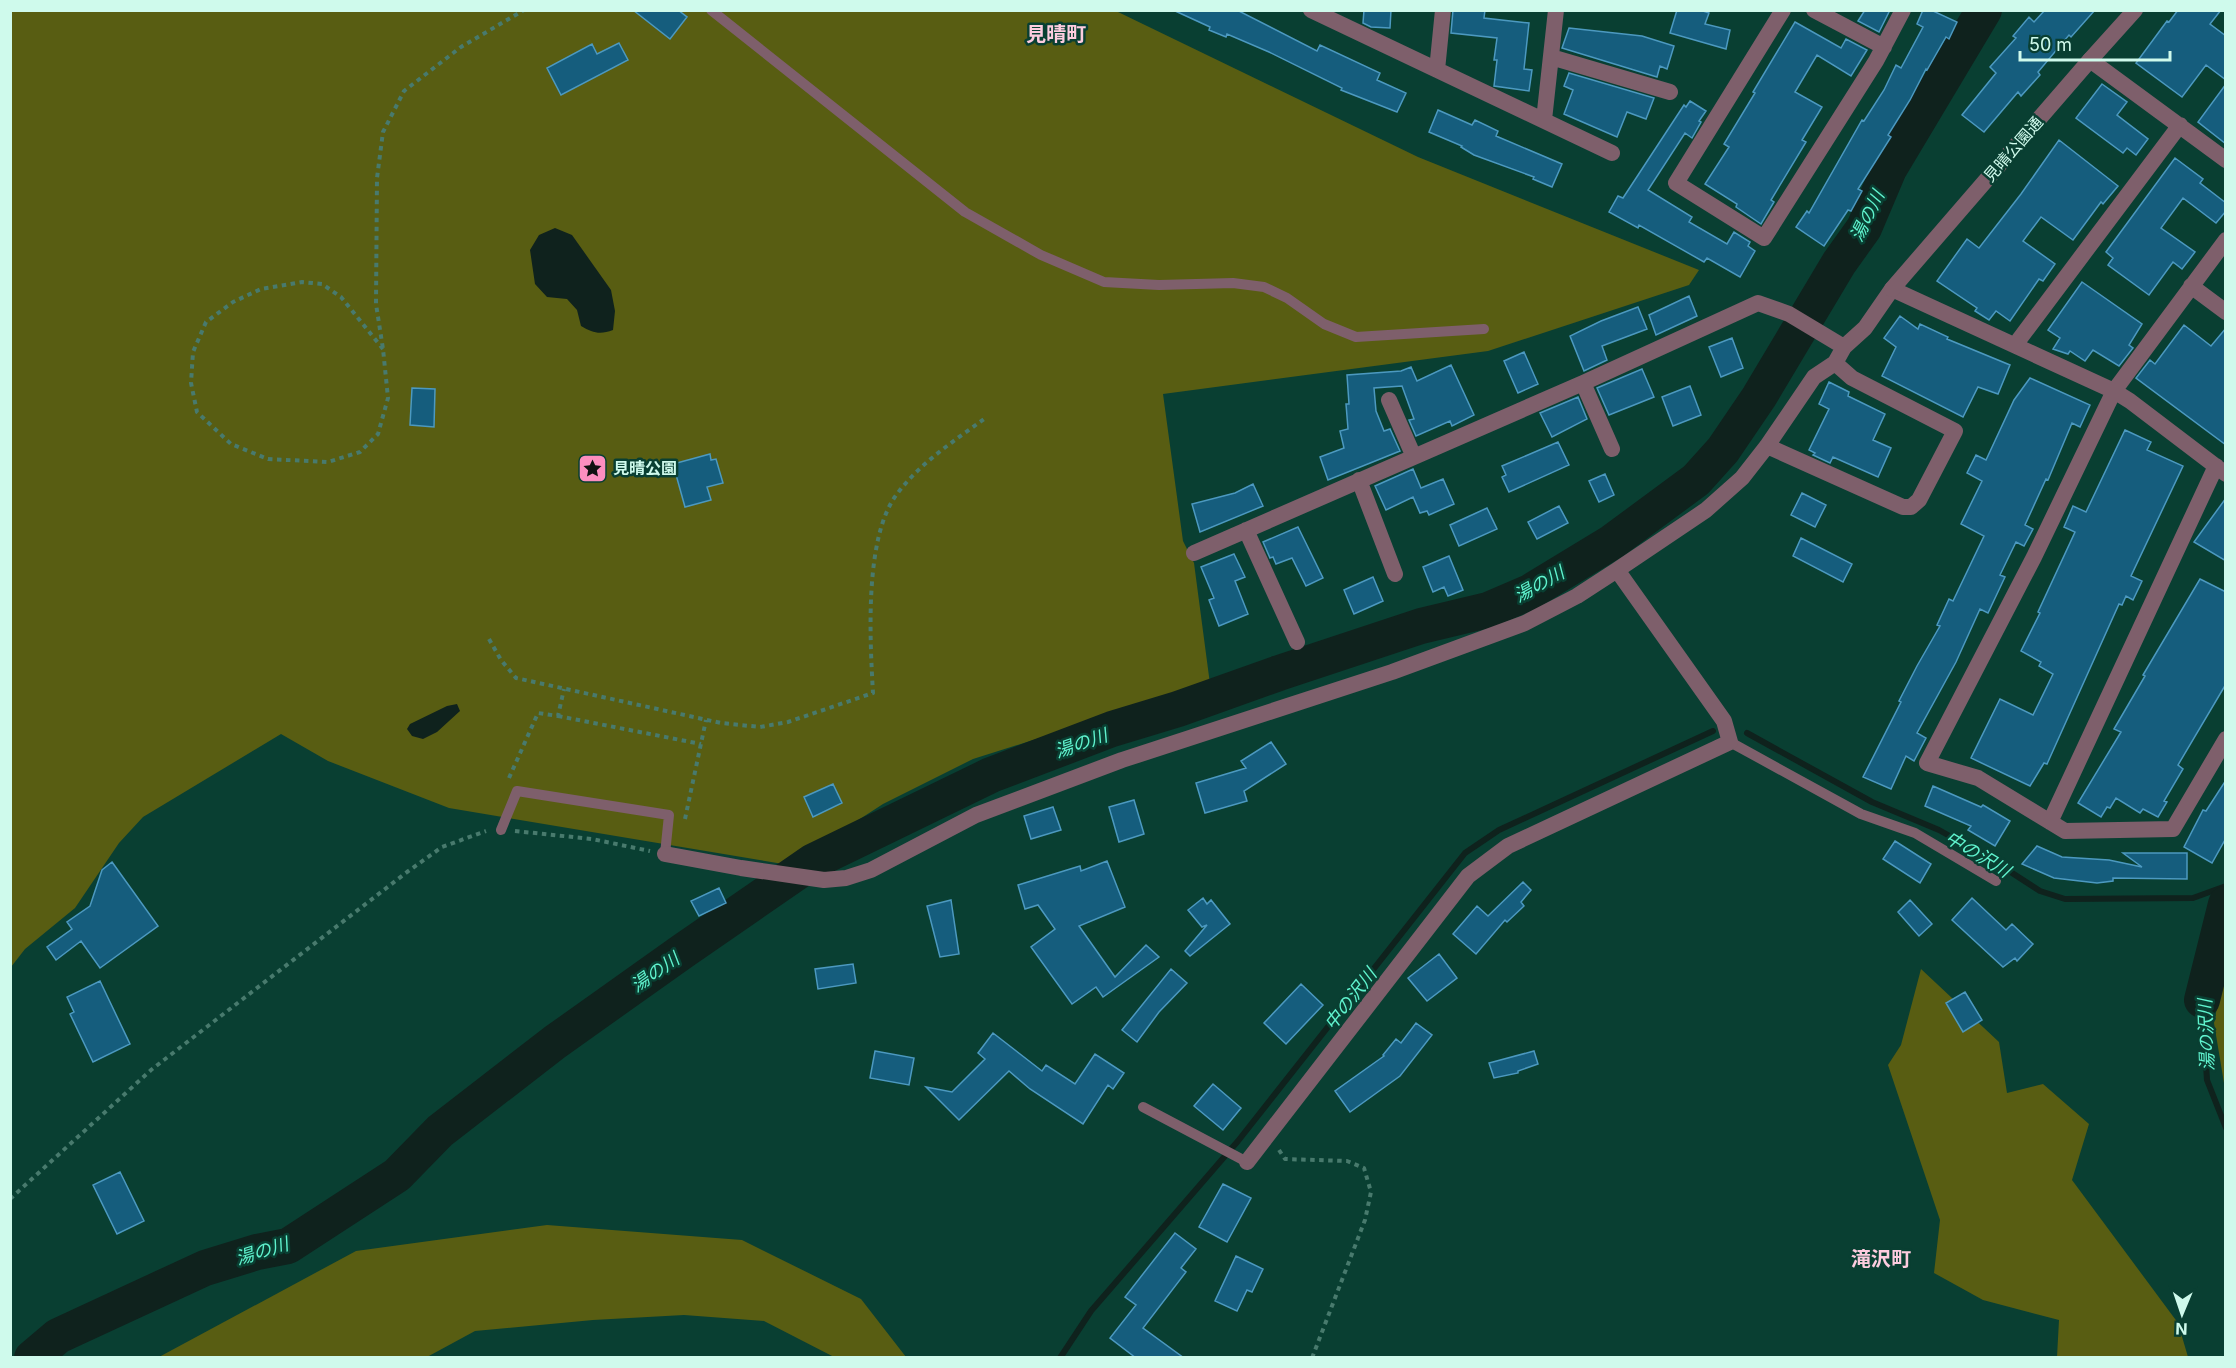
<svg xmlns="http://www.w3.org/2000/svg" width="2236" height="1368" font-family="Inter,'Noto Sans JP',sans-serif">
<rect width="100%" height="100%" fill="#093f32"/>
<path fill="#585d12" d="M11 11H1116L1418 157 1699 270 1689 285 1488 351 1163 394 1183 541 1194 563 1210 684 973 759 883 804 789 865 449 808 328 761 281 734 143 817 119 843 75 908 25 949 11 967Z
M2225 967V1089L2214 1023Z
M1921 969 1999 1042 2007 1093 2043 1084 2089 1124 2072 1180 2178 1323 2188 1357H2057L2059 1320 1983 1300 1934 1273 1940 1220 1888 1065 1901 1045Z
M547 1225 742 1240 861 1299 906 1357H834L764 1321 684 1315 593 1320 475 1331 427 1357H159L356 1251Z"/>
<path fill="#0f221d" d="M555 228 572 235 611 290 615 311 613 330C600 335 593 333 581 326L577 310 567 299 547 297 535 284 530 250 539 235Z
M457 704 460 711 437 732 423 739 412 736 407 729 410 724 447 706Z"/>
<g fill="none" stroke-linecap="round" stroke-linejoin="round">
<path stroke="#0f221d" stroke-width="6" d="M1747 733 1872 802 1939 830 1989 858 2040 891 2065 899 2193 898 2226 886
M2202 1000 2207 1080 2226 1128
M1060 1358 1091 1311 1238 1141 1465 853 1499 830 1713 731"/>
<path stroke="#0f221d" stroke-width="36" d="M2202 1000 2226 904
M32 1358 58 1336 205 1268 257 1252 288 1246 397 1175 440 1131 555 1042 683 951 812 862 991 775 1112 729 1178 709 1279 673 1421 626 1488 610 1530 592 1612 542 1696 480 1723 450 1759 397 1839 263 1864 228 1889 169 1984 10"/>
</g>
<path fill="#155d7d" stroke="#4c99c0" stroke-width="1.5" d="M633 10H678L687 17 670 39Z
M1173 10H1237L1317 51 1320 45 1380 73 1377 80 1406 93 1397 112 1341 90 1342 88 1269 52 1227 34 1226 37 1209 30 1210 27Z
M1364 10H1391L1390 28 1371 27 1363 23Z
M1453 10H1485L1484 18 1529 23 1524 69 1532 70 1529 91 1494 86 1497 60H1494L1497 38 1451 33Z
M1677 10H1700L1709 13 1705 24 1730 30 1726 49 1670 33Z
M1865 10H1890L1879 32 1858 21Z
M1923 10H1931L1957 22 1949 39 1946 37 1927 70 1926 69 1910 100 1888 135 1891 137 1858 189 1862 191 1851 211 1848 210 1824 246 1796 227 1807 211 1809 213 1862 120 1864 121 1884 90 1896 65 1901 68 1923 27 1917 24Z
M2045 10H2095L2071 37 2069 35 2038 72 2040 75 2021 96 2018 92 1984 132 1962 115 1996 73 1990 67 2016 38 2013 36 2029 17 2034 22Z
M2178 10H2221L2210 24 2226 36V80L2206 65 2182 97 2136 63 2167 21 2169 22Z
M1795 22 1841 48 1846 39 1867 50 1851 76 1817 55 1795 92 1822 107 1802 140 1806 142 1771 200 1774 202 1761 224 1736 207 1737 204 1705 184 1729 147 1724 144 1755 93 1753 92Z
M1569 28 1642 36 1674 46 1667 69 1660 66 1657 77 1562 48Z
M619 43 628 60 561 95 547 68 592 44 597 54Z
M1569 73 1654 98 1646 119 1627 112 1617 137 1564 114 1573 90 1564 86Z
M2102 84 2127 102 2117 115 2148 139 2136 155 2127 148 2123 153 2076 118Z
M2226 84V144L2198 122Z
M1690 101 1706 111 1699 121 1701 122 1692 138 1685 133 1648 190 1692 217 1689 222 1727 244 1734 232 1750 242 1748 246 1755 251 1740 277 1707 258 1704 262 1639 225 1638 228 1609 212 1618 196 1623 198 1684 105 1686 107Z
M1438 110 1472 125 1475 120 1498 131 1496 136 1562 164 1552 187 1533 179 1534 177 1474 155 1461 147 1462 146 1429 132Z
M2059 140 2118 186 2103 204 2101 202 2073 240 2041 217 2023 241 2055 264 2043 281 2039 279 2010 321 1996 311 1989 320 1975 311 1977 308 1937 281 1967 239 1979 248 2021 194Z
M2175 158 2203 179 2200 183 2226 203V211L2216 223 2183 198 2161 228 2195 252 2182 269 2173 262 2149 295 2108 265 2113 258 2106 252Z
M2082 282 2142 324 2129 345 2133 348 2119 366 2093 350 2085 361 2070 351 2068 354 2053 349 2060 338 2048 330Z
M1689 296 1697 316 1656 335 1649 315Z
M1638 307 1647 329 1602 346 1607 360 1584 371 1570 336 1601 321Z
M1900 316 1918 329 1920 324 1948 337 1947 339 2010 365 1998 394 1978 387 1963 417 1882 376 1896 347 1884 338Z
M2184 325 2211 346 2226 328V445L2136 378 2150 360 2155 364Z
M1732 338 1743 368 1721 377 1709 347Z
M1524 352 1538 384 1518 393 1504 361Z
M1451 365 1474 415 1452 426 1450 421 1416 436 1409 420 1414 419 1402 386 1374 388 1376 411 1384 431 1390 429 1400 451 1328 480 1320 457 1344 448 1340 431 1348 429 1346 404H1349L1347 375 1401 371 1411 367 1417 381Z
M1642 369 1654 397 1609 415 1597 388Z
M2030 378 2090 405 2080 427 2072 423 2048 480 2046 479 2025 525 2033 529 2024 546 2016 542 2000 575 2005 577 1988 613 1980 609 1956 662 1917 733 1926 738 1914 761 1906 756 1891 789 1863 777 1901 702 1899 701 1917 666 1940 626 1937 625 1949 599 1953 601 1984 536 1961 524 1982 481 1967 473 1976 455 1986 460 2014 400Z
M1829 382 1849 392 1848 396 1885 414 1873 440 1891 448 1878 477 1833 457 1830 463 1813 455 1815 453 1809 450 1829 409 1819 404Z
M1690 386 1701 415 1673 426 1662 397Z
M412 388 435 389 434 427 410 425Z
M1578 397 1587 419 1552 437 1540 413Z
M2125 430 2151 442 2147 450 2183 466 2131 576 2142 581 2133 600 2126 596 2122 605 2119 604 2047 764 2044 763 2030 786 1971 758 2000 699 2033 715 2053 674 2039 666 2041 662 2021 651 2040 613 2038 612 2075 532 2064 527 2073 506 2086 512Z
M1558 442 1569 465 1509 492 1502 477 1506 475 1502 466Z
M710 454 711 460 716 459 723 483 707 487 711 500 685 507 673 464Z
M1413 469 1421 488 1443 479 1454 504 1429 515 1427 511 1420 513 1413 497 1386 510 1375 486Z
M1605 474 1614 495 1599 502 1589 481Z
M1253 484 1263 506 1200 532 1192 504 1235 493Z
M1802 493 1826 505 1815 527 1791 515Z
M2226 498V561L2194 542Z
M1559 506 1568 523 1537 539 1528 522Z
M1487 508 1497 529 1459 546 1450 525Z
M1298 527 1323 578 1306 586 1292 558 1276 564 1273 557 1270 558 1263 542Z
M1801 538 1852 564 1843 582 1793 556Z
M1234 554 1245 577 1235 581 1248 614 1219 626 1209 600 1214 598 1201 567Z
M1449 556 1463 590 1448 596 1444 587 1433 592 1423 567Z
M1373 577 1383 601 1354 614 1344 590Z
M2200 579 2226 592V684L2178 765 2183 769 2164 801 2167 802 2158 817 2143 809 2140 813 2116 798 2110 808 2107 807 2101 817 2078 803 2121 732 2114 729 2145 676 2143 675Z
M1271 742 1286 764 1244 791 1247 801 1205 813 1196 783 1246 768 1241 761Z
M2226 780V838L2212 863 2184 847 2203 810 2206 811Z
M833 784 842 803 813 817 804 797Z
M1933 786 1981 807 1983 805 2010 821 1995 846 1968 830 1971 826 1925 806Z
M1134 800 1144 834 1119 842 1109 807Z
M1053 807 1061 830 1031 839 1024 816Z
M1895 841 1931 864 1920 883 1883 859Z
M2037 846 2062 857 2109 860 2142 867 2123 853H2187V879L2113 878V881L2097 883 2054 878 2022 864Z
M1107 861 1125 907 1079 926 1115 977 1146 945 1159 957 1103 997 1096 987 1072 1004 1031 947 1055 929 1038 905 1025 909 1018 885 1080 866 1081 871Z
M112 862 158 926 100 968 81 941 56 960 47 947 72 929 67 922 90 906 102 870Z
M1523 882 1531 890 1521 902 1524 906 1507 922 1505 920 1476 954 1453 934 1477 906 1488 916Z
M719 888 726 903 699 916 691 901Z
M1203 898 1207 904 1211 900 1230 924 1190 956 1185 951 1207 925 1202 927 1188 910Z
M1972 898 2006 930 2012 924 2033 944 2017 961 2015 958 2003 967 1952 920Z
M951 900 959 954 940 957 927 906Z
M1910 900 1932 924 1919 936 1898 912Z
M1439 954 1457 978 1427 1001 1408 978Z
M853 964 856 983 818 989 815 969Z
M1171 969 1187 983 1159 1012 1137 1042 1122 1030Z
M100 981 130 1044 93 1062 70 1014 74 1012 67 997Z
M1301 984 1323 1005 1286 1044 1264 1023Z
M1965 992 1982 1020 1963 1032 1946 1003Z
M1416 1023 1432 1035 1400 1076 1350 1112 1335 1091 1384 1056 1383 1055 1396 1039 1401 1043Z
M993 1033 1042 1071 1046 1065 1075 1084 1095 1054 1124 1073 1113 1089 1108 1085 1083 1124 1030 1089 1009 1071 959 1120 926 1087 952 1092 985 1059 978 1053Z
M875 1051 914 1058 909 1085 870 1078Z
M1534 1051 1538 1064 1518 1071V1073L1494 1078 1489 1063Z
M1213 1084 1241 1108 1223 1130 1194 1106Z
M120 1172 144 1221 117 1234 93 1185Z
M1223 1184 1251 1198 1227 1242 1199 1227Z
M1175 1233 1196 1249 1181 1268 1186 1272 1143 1328 1184 1358H1136L1110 1338 1136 1305 1125 1297Z
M1236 1256 1263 1269 1252 1292 1247 1290 1237 1311 1215 1301Z"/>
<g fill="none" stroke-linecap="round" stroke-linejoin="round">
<path stroke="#487a6d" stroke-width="4" stroke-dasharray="4.5 4.5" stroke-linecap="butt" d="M383 349 341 297 322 284 302 282 261 289 233 302 206 322 193 352 191 383 197 412 231 444 268 459 328 462 360 452 378 434 388 398 383 349 376 304 377 178 383 132 404 91 461 47 524 10
M489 639 501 660 516 678 721 723 760 727 788 722 873 693C870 640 864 537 897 494 920 463 954 441 984 419
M558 716 701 744
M509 778 538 713 558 716 564 689
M685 819 706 720
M515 831 592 839 650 851
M1279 1150 1285 1159 1347 1161 1364 1168 1371 1192 1365 1220 1312 1358
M10 1199 151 1070 407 872 442 847 486 831"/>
<path stroke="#7e5f6b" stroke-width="10" d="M711 10 965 212 1041 255 1104 282 1159 285 1233 283 1264 287 1287 298 1324 324 1356 337 1484 329
M1730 742 1861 814 1915 833 1996 881
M501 830 517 791 669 815 665 854
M1143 1107 1247 1162"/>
<path stroke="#7e5f6b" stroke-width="16" d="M1311 10 1612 153
M1783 10 1676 183 1764 238 1876 61 1903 10
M1814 10 1884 47
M1551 57 1670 92
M2090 60 2226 160
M1437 70 1443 10
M1544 120 1556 10
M2226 240 2114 391 2034 557 1927 763 1978 778 2065 831 2173 829 2226 739
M2191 286 2226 312
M2015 345 2180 125
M1583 383 1612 449
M1389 400 1414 457
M1767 446 1903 507H1911L1919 500 1955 431 1852 378 1835 363
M1359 480 1395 574
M1246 530 1297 642
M1194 553 1583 383 1758 303 1789 314 1844 347
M2050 822 2216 466
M665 854 741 868 824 880 846 878 871 870 976 815 1122 760 1392 672 1525 623 1577 596 1617 570 1706 510 1742 478 1767 446 1814 377 1835 363 1844 347 1865 328 1892 289 2114 391 2130 401 2226 474
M1247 1162 1468 876 1508 846 1730 742 1724 721 1617 570"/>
<path stroke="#7e5f6b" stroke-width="16" d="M1892 289 2090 60 2135 10"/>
</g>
<defs>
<symbol id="sight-square" viewBox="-11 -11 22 22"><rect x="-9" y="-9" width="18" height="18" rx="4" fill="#fd8ebf" stroke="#093f32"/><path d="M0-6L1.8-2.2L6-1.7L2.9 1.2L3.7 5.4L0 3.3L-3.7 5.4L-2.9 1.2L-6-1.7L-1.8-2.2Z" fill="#111"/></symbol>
</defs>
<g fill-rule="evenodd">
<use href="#sight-square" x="576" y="452" width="33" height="33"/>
</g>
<g text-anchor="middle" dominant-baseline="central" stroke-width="5" stroke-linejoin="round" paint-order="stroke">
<g font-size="16" fill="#cffaec" stroke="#093f32">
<text transform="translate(2013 149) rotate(-49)">見晴公園通</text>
</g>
<g font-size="16" font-weight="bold" fill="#cffaec" stroke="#093f32" text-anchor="start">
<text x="613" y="468">見晴公園</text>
</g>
<g font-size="18" font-style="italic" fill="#60f3ce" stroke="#093f32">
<text transform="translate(1867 216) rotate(-64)">湯の川</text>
<text transform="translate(1539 584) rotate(-29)">湯の川</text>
<text transform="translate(1081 743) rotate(-19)">湯の川</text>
<text transform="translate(1978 854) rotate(31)">中の沢川</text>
<text transform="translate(655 972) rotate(-35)">湯の川</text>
<text transform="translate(1350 999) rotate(-52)">中の沢川</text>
<text transform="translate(2206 1035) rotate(-92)">湯の沢川</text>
<text transform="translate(262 1251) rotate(-17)">湯の川</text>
</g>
<g font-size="20" font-weight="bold" fill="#fdccdf" stroke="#093f32">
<text x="1056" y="34">見晴町</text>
<text x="1881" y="1259">滝沢町</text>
</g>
</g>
<rect width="2236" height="1368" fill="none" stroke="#cffaec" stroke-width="24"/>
<g transform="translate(2182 1314) rotate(182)" stroke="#093f32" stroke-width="4.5" paint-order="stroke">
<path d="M0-4.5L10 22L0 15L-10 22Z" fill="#cffaec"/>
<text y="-9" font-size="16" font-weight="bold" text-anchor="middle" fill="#cffaec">N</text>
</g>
<path d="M2020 51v9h150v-9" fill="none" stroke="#cffaec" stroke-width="3"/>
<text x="2029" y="51" font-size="18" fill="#cffaec" stroke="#093f32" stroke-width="4.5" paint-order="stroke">50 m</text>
</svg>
